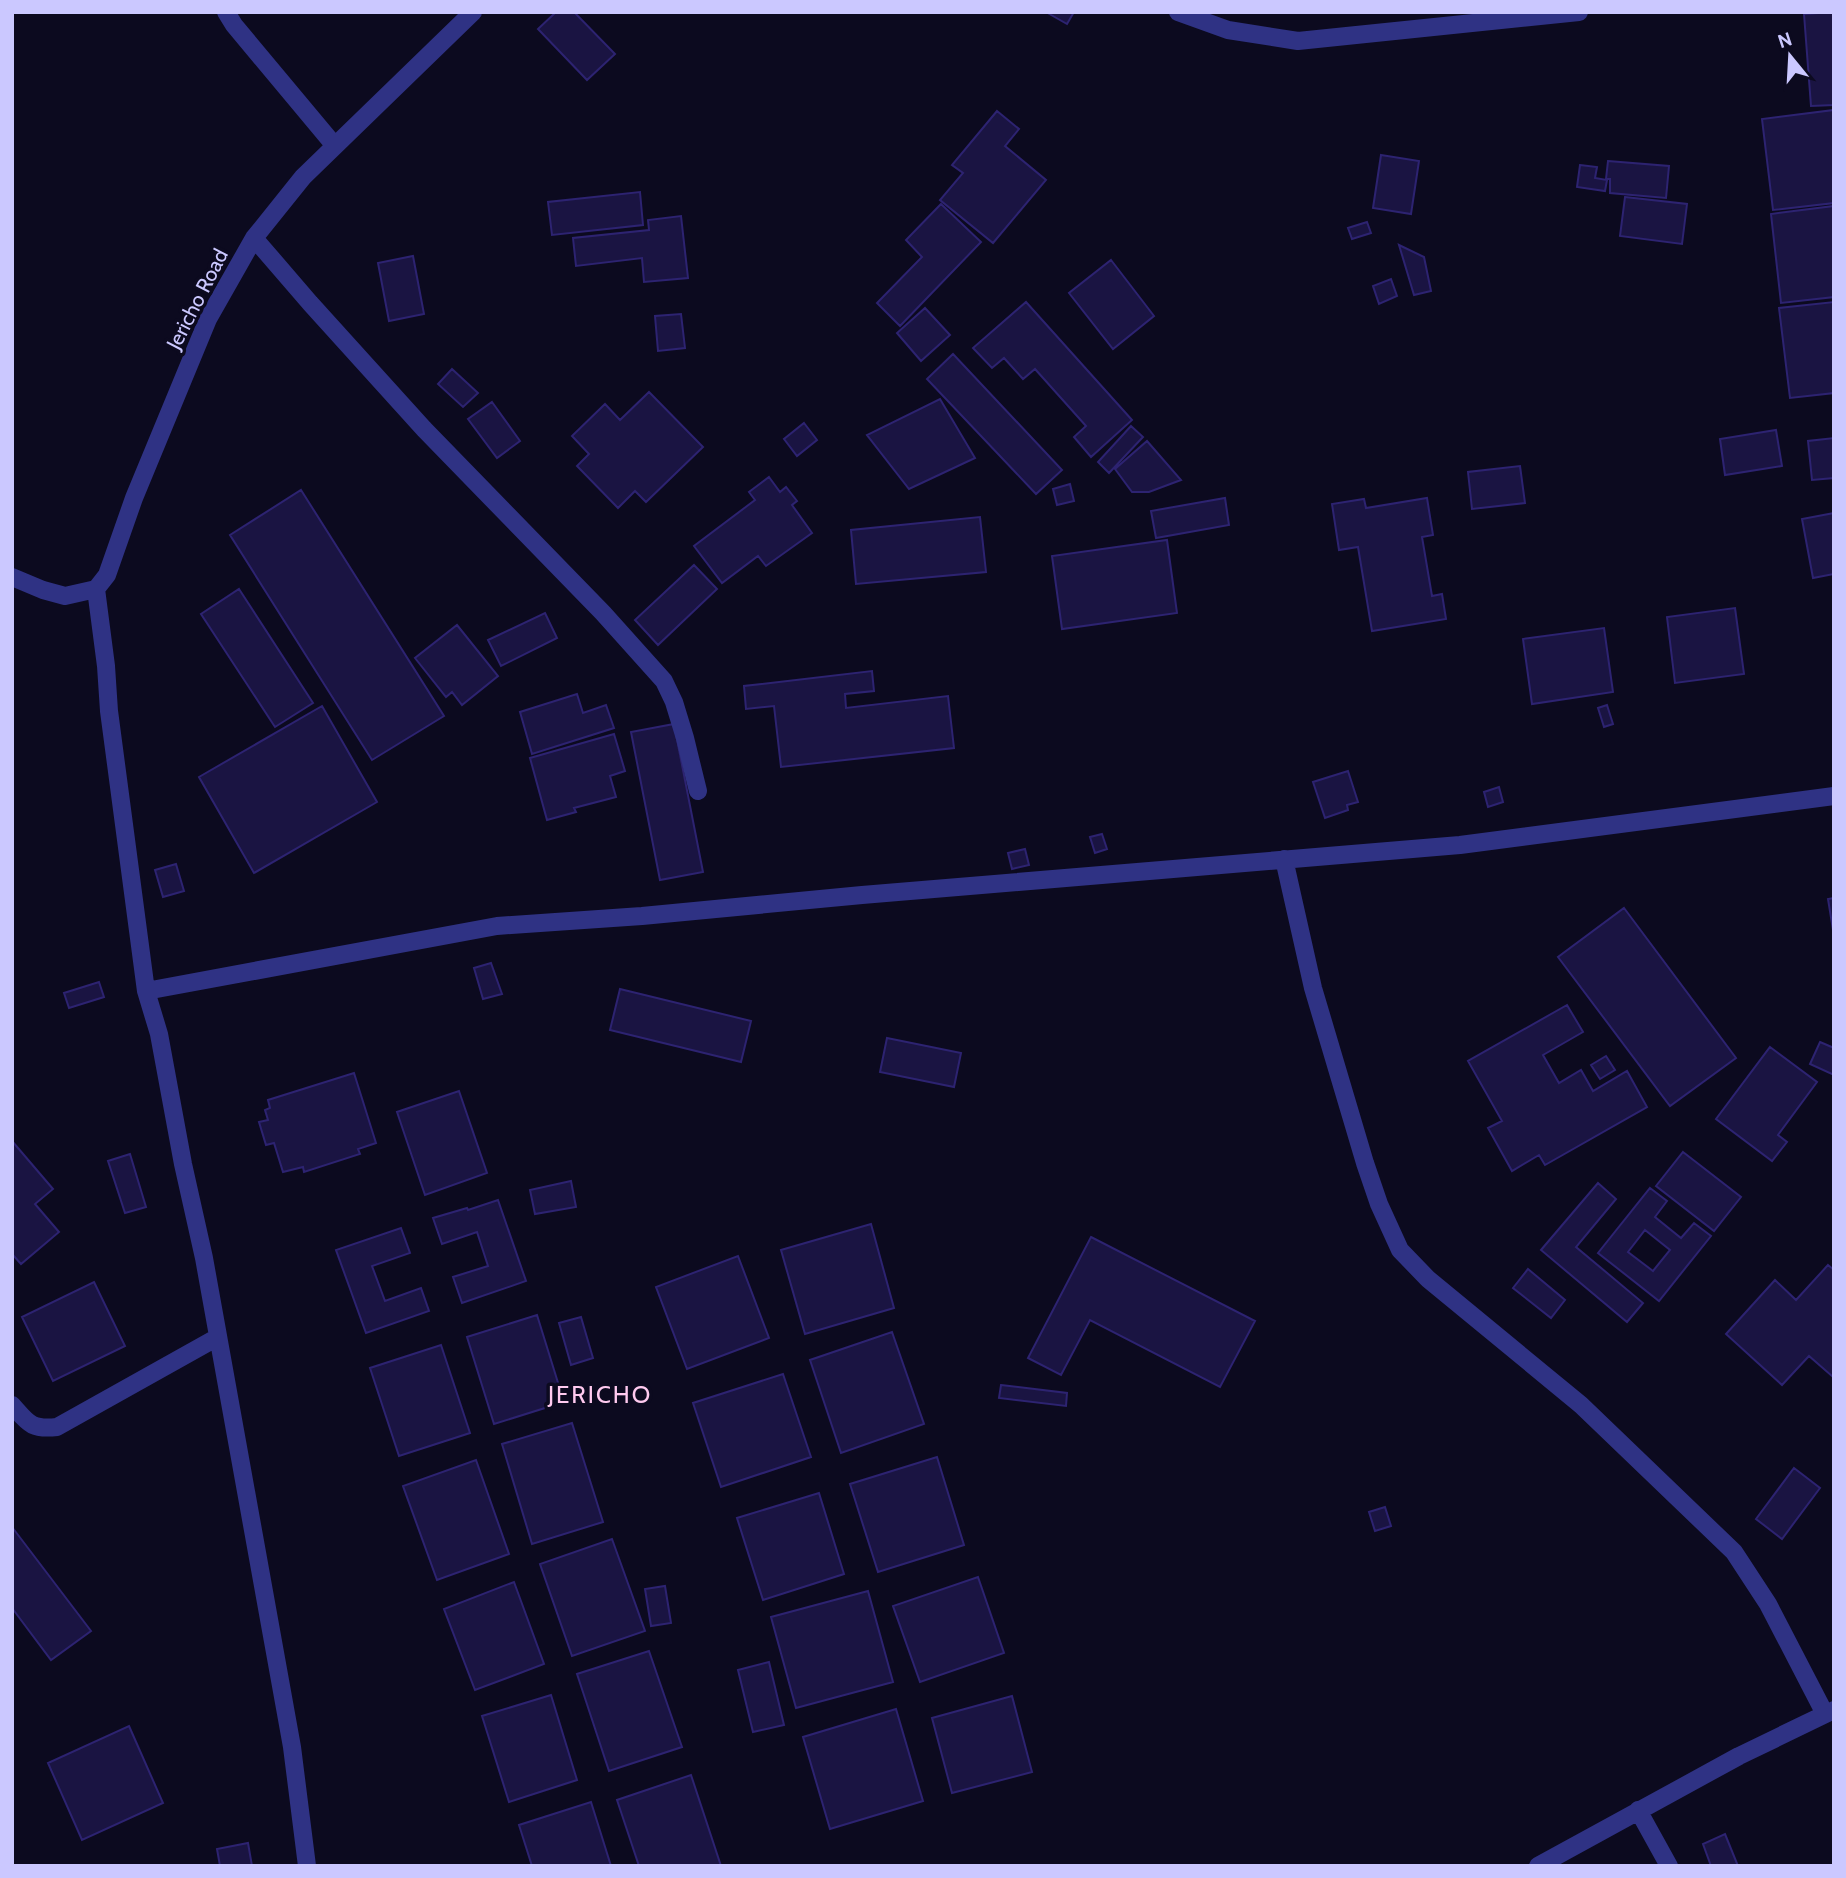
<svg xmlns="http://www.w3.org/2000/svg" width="1846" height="1878" font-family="Cabin,sans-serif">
<rect width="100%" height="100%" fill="#0c0a1f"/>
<path fill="#1a1442" stroke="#2d2371" stroke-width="2" fill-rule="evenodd" d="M556 12H574L615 54 587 80 538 29Z
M1046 12H1074L1067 24Z
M1834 12V105L1811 106 1804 14Z
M1834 110V203L1773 210 1762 119Z
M997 111 1019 129 1005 146 1046 180 993 243 940 200 963 173 952 165Z
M1381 155 1419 161 1411 214 1373 208Z
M1608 161 1669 166 1666 198 1610 193V179H1606Z
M1580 165 1597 167 1595 178 1607 180 1605 191 1577 187Z
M640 192 643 225 552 235 548 202Z
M1625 197 1687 204 1682 244 1620 236Z
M941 204 981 242 900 326 877 303 922 257 906 240Z
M1834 206V297L1781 303 1771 214Z
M681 216 688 278 644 282 642 258 576 266 573 238 649 230 648 220Z
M1367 222 1371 233 1352 239 1348 228Z
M1399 245 1424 257 1431 291 1414 295Z
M413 256 424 314 389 321 378 263Z
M1111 260 1154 316 1113 349 1069 293Z
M1391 279 1397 296 1379 304 1373 286Z
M1026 302 1132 420 1091 457 1074 437 1086 426 1035 369 1023 379 1004 358 992 368 973 348Z
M1834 302V393L1790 398 1779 308Z
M925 308 950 335 921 361 897 333Z
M681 314 685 348 658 351 655 316Z
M953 354 1062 470 1036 494 927 379Z
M452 369 478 393 463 407 438 384Z
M649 392 703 447 646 502 635 491 618 508 577 466 589 454 572 436 605 404 620 420Z
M940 399 975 458 909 489 867 435Z
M492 402 520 441 497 458 468 419Z
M804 423 817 440 797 456 784 439Z
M1131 426 1143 437 1109 473 1098 462Z
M1776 430 1782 466 1725 475 1720 439Z
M1834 438V478L1812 480 1808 441Z
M1147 441 1181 480 1149 492H1132L1115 469Z
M1520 466 1525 503 1472 509 1468 472Z
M769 477 780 492 786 487 797 501 792 505 812 533 766 566 758 556 722 583 694 546 755 500 749 492Z
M1070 484 1074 501 1057 505 1053 489Z
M301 490 444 716 372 760 230 535Z
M1225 498 1229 525 1156 538 1151 511Z
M1427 498 1433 535 1422 537 1432 596 1442 594 1446 619 1372 631 1358 547 1339 550 1332 504 1364 499 1366 508Z
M1834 513V574L1813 578 1802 519Z
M980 517 986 572 856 584 851 530Z
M1167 540 1177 613 1062 629 1052 556Z
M694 565 717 589 658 645 635 620Z
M239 589 313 703 275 727 201 614Z
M1735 608 1744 674 1675 683 1667 617Z
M545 613 557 638 501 666 488 640Z
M457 625 498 676 462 705 452 692 446 697 415 658Z
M1604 628 1613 692 1532 704 1523 639Z
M872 671 874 691 845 694 846 708 948 696 954 748 781 767 774 706 746 709 744 686Z
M577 694 583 713 606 705 614 728 532 754 520 712Z
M1607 705 1613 724 1604 727 1598 708Z
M322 706 377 802 254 873 199 777Z
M674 724 703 872 660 880 631 732Z
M614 734 625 771 610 776 616 797 574 808 576 812 547 820 530 758Z
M1348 771 1358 802 1347 805 1348 810 1325 818 1313 782Z
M1499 787 1503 802 1488 807 1484 792Z
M1102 834 1107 849 1095 853 1090 837Z
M1025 849 1029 865 1012 869 1008 853Z
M176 864 184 891 163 897 155 870Z
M1834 898V936L1828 899Z
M1624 908 1736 1058 1670 1106 1558 957Z
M491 963 502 994 483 999 474 968Z
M99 982 104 997 69 1008 64 993Z
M620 989 751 1021 741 1062 610 1030Z
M1567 1005 1583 1032 1543 1055 1559 1083 1581 1070 1593 1091 1627 1071 1647 1107 1545 1165 1539 1155 1512 1171 1488 1128 1502 1121 1468 1061Z
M887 1038 961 1053 954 1087 880 1072Z
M1820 1042 1834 1048V1075L1810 1064Z
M1770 1047 1817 1082 1778 1135 1787 1142 1772 1161 1716 1119Z
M1606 1056 1615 1070 1600 1079 1591 1065Z
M354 1073 376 1143 358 1149 360 1154 304 1172 303 1167 283 1172 274 1143 266 1145 259 1122 268 1120 265 1110 270 1108 268 1100Z
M459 1091 487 1173 425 1195 397 1112Z
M12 1141 53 1189 35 1204 59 1232 21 1264 13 1255 12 1256Z
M1683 1152 1741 1197 1714 1231 1656 1186Z
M130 1154 146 1207 125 1213 108 1161Z
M571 1181 576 1207 535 1214 530 1190Z
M1598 1183 1616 1199 1576 1247 1643 1303 1627 1322 1541 1250Z
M1650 1188 1667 1201 1655 1217 1681 1238 1694 1223 1711 1236 1659 1301 1598 1253ZM1645 1230 1670 1250 1653 1271 1628 1252Z
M498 1200 526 1281 462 1303 453 1277 488 1266 477 1232 442 1244 433 1218 467 1208 468 1210Z
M871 1224 894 1308 805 1334 781 1250Z
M401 1228 410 1253 372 1266 385 1301 421 1288 429 1311 366 1333 336 1250Z
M1091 1237 1255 1321 1220 1387 1090 1320 1061 1375 1028 1358Z
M738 1256 769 1338 687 1369 656 1287Z
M1828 1265 1834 1270V1376L1833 1377 1809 1356 1782 1385 1726 1334 1775 1280 1796 1300Z
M1528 1269 1565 1300 1551 1318 1513 1288Z
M94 1282 125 1346 53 1381 22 1317Z
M537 1315 564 1402 494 1424 467 1337Z
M581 1317 593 1358 571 1365 559 1323Z
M892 1332 924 1424 841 1453 810 1360Z
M441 1345 470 1433 399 1456 370 1368Z
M783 1374 811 1457 721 1487 693 1403Z
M1001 1385 1067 1393 1066 1406 999 1398Z
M572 1423 603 1522 532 1544 502 1444Z
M937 1457 964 1545 878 1572 850 1484Z
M476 1460 509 1554 437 1580 403 1486Z
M1794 1468 1820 1488 1782 1539 1756 1519Z
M819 1493 844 1574 763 1600 737 1518Z
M1385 1507 1391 1526 1375 1531 1369 1512Z
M12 1527 91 1631 51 1660 12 1608Z
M612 1539 645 1631 572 1656 540 1564Z
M978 1577 1004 1653 920 1682 893 1606Z
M514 1582 544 1664 475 1690 444 1609Z
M665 1586 671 1623 651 1626 645 1589Z
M868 1591 893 1682 796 1708 771 1617Z
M649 1651 682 1747 609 1771 577 1674Z
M769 1662 784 1725 753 1732 738 1670Z
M551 1695 577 1780 509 1802 482 1716Z
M1012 1696 1032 1772 952 1793 932 1718Z
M896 1709 923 1801 830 1829 803 1737Z
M129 1726 163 1803 82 1840 48 1763Z
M691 1775 721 1866H639L617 1800Z
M591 1802 611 1866H532L519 1825Z
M1725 1834 1738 1866H1711L1703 1844Z
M248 1843 252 1866H220L217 1849Z"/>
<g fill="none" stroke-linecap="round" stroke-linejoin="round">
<path stroke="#2f3284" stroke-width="18" d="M226 12 234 25 335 146
M1178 12 1228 30 1298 41 1579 12
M254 238 310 303 424 429 603 613 664 681 674 702 685 738 698 791
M12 577 43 590 65 596 96 589 107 575 134 498 208 319 254 238 303 177 473 12
M96 589 106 666 109 711 146 991 159 1034 183 1164 204 1258 292 1747 307 1866
M1284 859 1313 988 1365 1163 1379 1204 1400 1250 1428 1279 1581 1405 1734 1552 1768 1604 1825 1714
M146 991 497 926 642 916 862 895 1460 845 1834 796
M12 1405C28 1423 31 1430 57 1427L218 1337
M1638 1810 1669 1866
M1538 1866 1739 1756 1834 1710"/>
</g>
<g text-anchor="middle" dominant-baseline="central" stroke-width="7" stroke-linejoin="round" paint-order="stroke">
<g font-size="21" fill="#cbc8ff" stroke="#0c0a1f">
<text transform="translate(197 299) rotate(-63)">Jericho Road</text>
</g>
<g font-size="24" letter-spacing="2" fill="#ffcaef" stroke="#0c0a1f">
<text x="600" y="1394">JERICHO</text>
</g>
</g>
<rect width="1846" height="1878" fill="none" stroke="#cbc8ff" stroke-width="28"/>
<g transform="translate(1790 56) rotate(342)" stroke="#0c0a1f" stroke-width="5" paint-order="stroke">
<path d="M0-5L12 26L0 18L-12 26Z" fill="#cbc8ff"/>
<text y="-10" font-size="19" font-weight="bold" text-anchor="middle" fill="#cbc8ff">N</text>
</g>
</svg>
